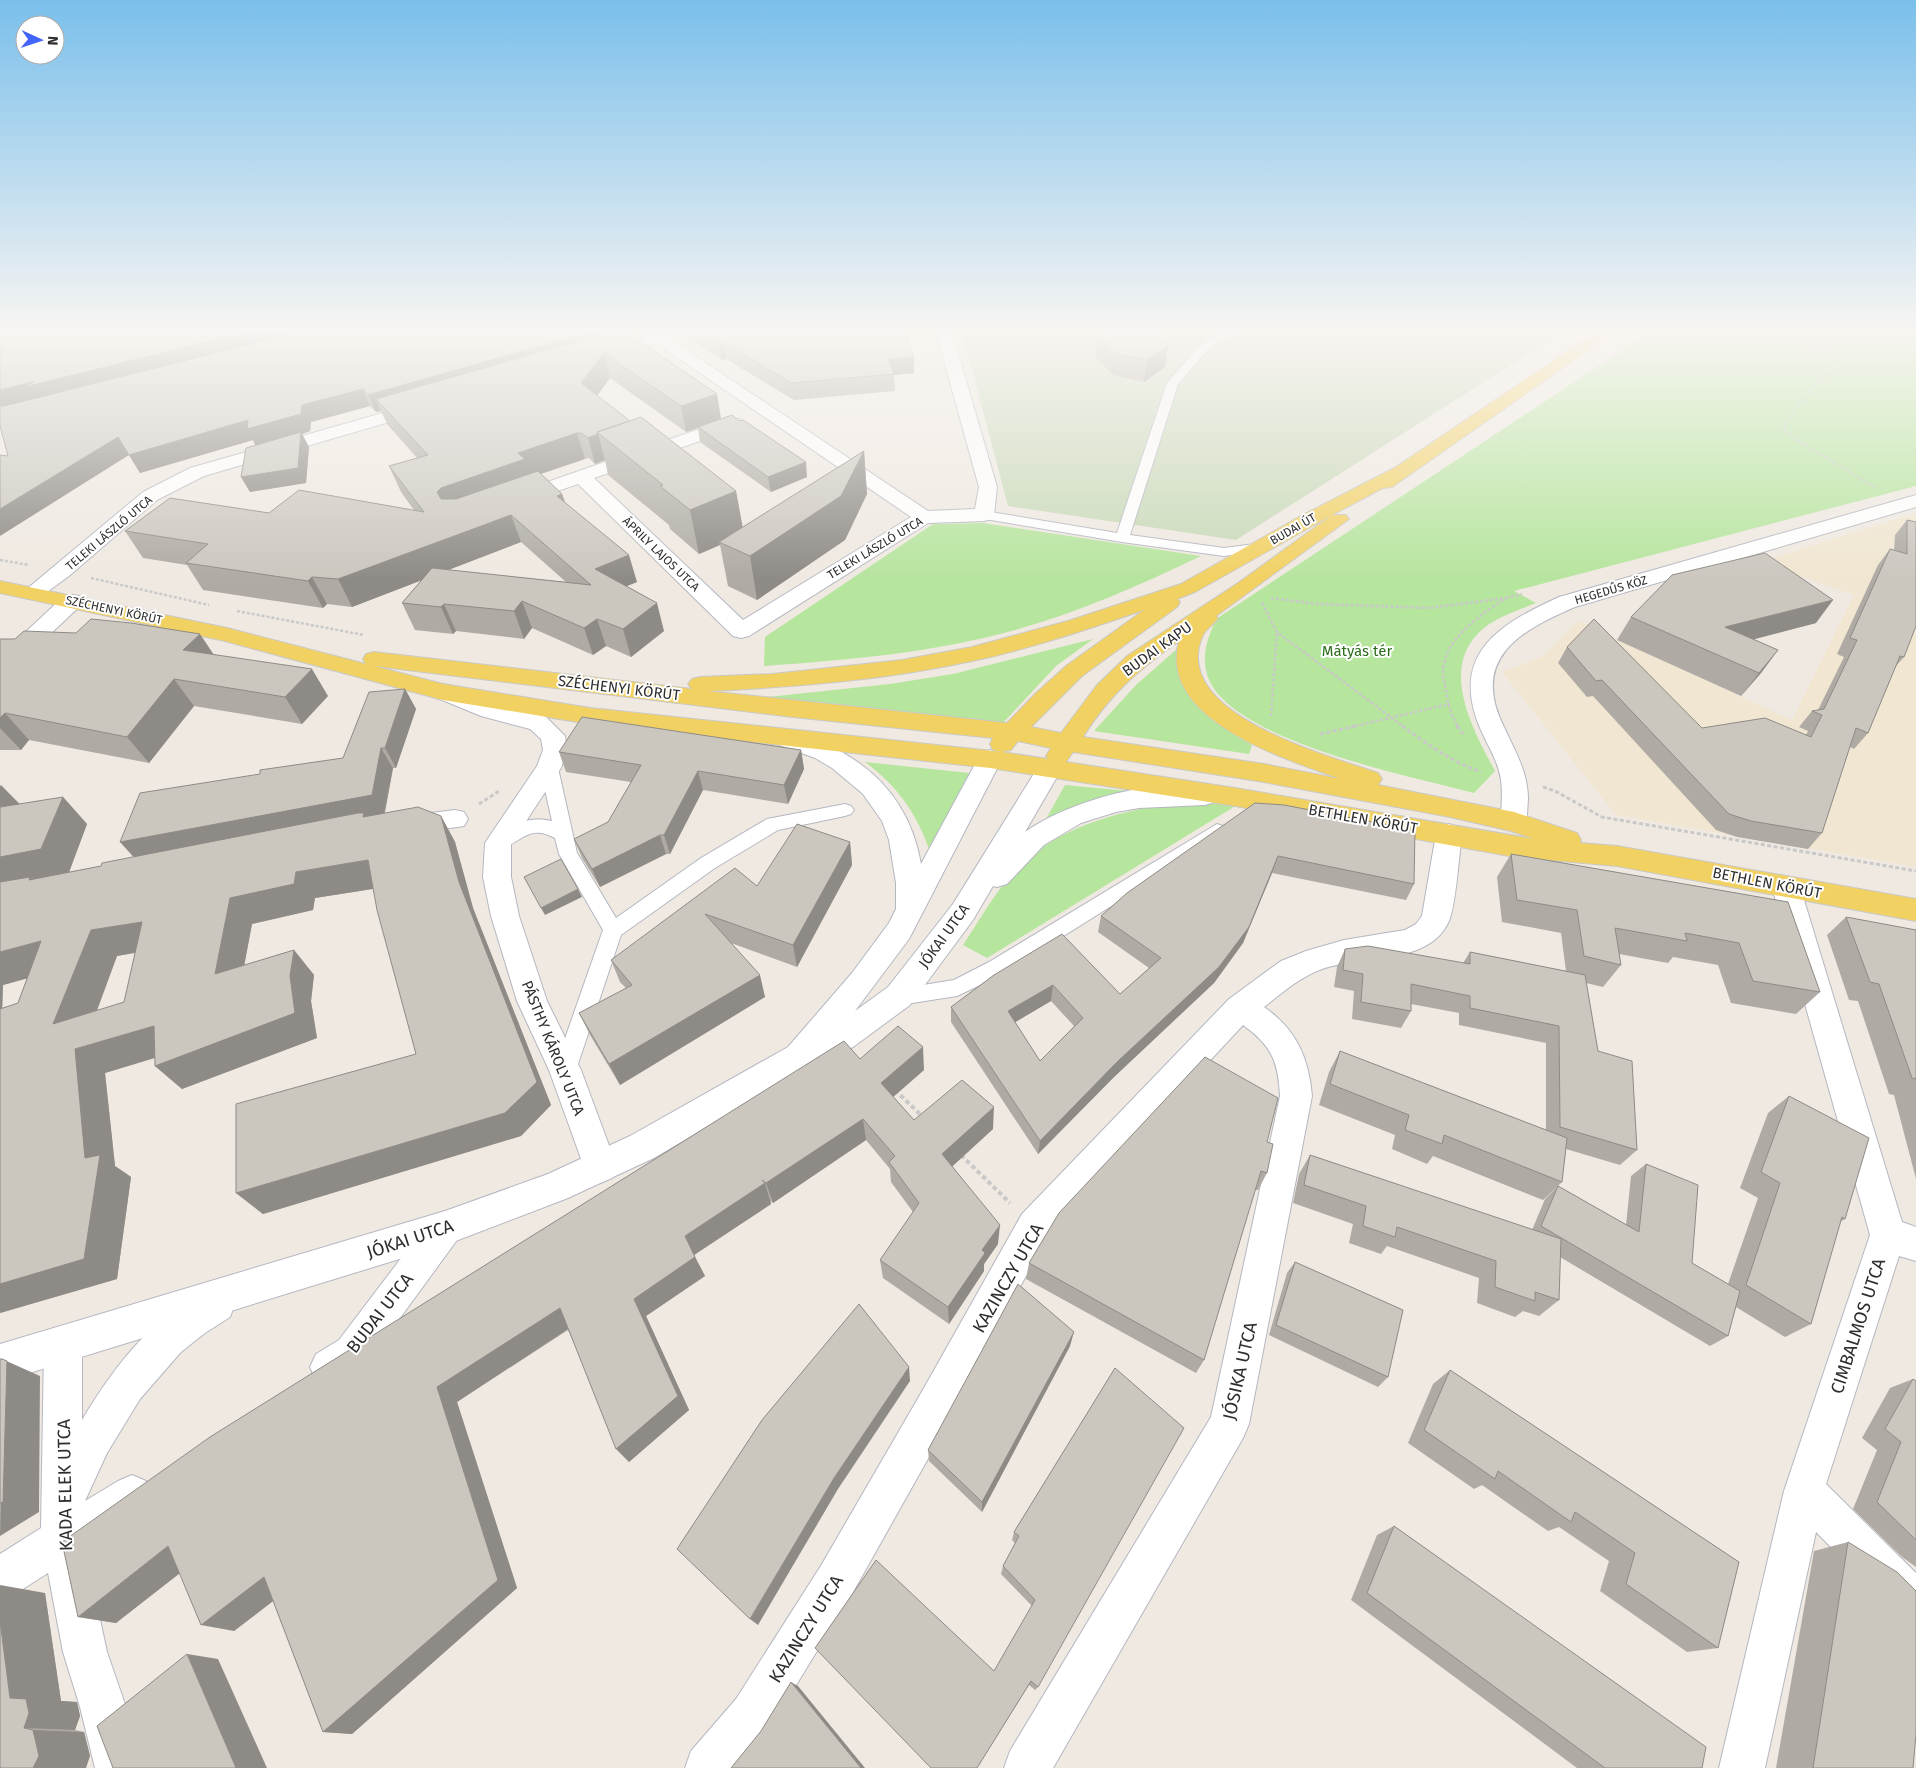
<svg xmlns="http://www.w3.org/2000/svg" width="1916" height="1768" font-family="'Fira Sans',sans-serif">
<rect width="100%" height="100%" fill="#efe9e1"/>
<path fill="#f0e6d1" d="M1916 513V867L1616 815 1502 672 1543 656 1578 621 1792 720 1854 595 1760 562Z"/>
<path fill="#b6e59e" d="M1650 332H1760L1826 351 1849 332H1916V486L1514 591 1536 603C1519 610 1499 616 1484 628 1437 666 1473 730 1495 771L1474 793C1415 777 1218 739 1206 670 1202 651 1209 636 1216 619Z
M983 523 1201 556C1140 585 1080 612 1015 630 932 653 848 660 764 666L765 637 933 524Z
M1093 639 1056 666 1003 723 766 700 768 697 890 684 953 674Z
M1177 649 1179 669 1215 719 1252 745 1249 754 1094 731 1136 685Z
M865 762 969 773 929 849C916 812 897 786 865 762Z
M1065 785 1128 791 1046 819Z
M1179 802 1237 805 987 958 963 945C977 924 990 901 1006 881 1049 828 1115 812 1179 802Z"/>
<path fill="#c8d9b8" d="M962 332H1562L1236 540 1008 506Z
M1760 332H1849L1826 351Z"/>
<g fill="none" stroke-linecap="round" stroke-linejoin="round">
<defs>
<path id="service" d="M1225 332H1240L1211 346 1178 384 1130 535 1224 548 1263 543 1270 547 1268 550 1224 556 1122 542 979 518 977 515 984 511 1117 533 1167 383 1203 342Z
M549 762 555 764 558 768 577 853 616 918 701 858 767 819 845 804 851 806 854 810 851 814 845 816 778 830 715 868 621 935 576 1070 573 1077 565 1079 557 1077 554 1070 603 930 559 854 555 838C529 824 524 841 501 848L495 846 492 841C502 823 533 816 552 821L540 768 543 764Z
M1217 824 1223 826 1226 831 1223 836 1003 974 957 996 899 1005 892 1002 889 996 892 990 954 980 989 962Z"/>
<path id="minor" d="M643 332H683L670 339 928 511 975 509 979 487 936 332H952L997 487 994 515 991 519 984 521 928 523 749 636 741 638 733 636 578 484 520 504 513 502 510 498 513 494 728 419H740L743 423 740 427 594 478 743 620 911 517 656 343 606 358 598 353 600 350 646 336Z
M421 402 427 403 430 407 427 411 204 476 157 500 69 576 40 597 33 599 26 597 22 593 143 492 190 468Z
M1916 495V507L1575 607C1519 631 1470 659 1504 727 1515 751 1528 772 1528 799 1527 810 1528 820 1523 829L1514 832 1505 829 1501 822C1501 808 1503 794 1501 780 1498 759 1485 742 1478 723 1451 652 1502 623 1559 597Z
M72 595 80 596 83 601 80 606 8 674 0 676V656L64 596Z
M443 684 497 704 546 717 565 736 567 750 561 768 511 844V877L519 916 547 1001 581 1070 617 1167 612 1178 600 1183 588 1178 549 1070 517 1001 491 916 483 877 485 843 537 766 543 750 541 739 530 729 481 716 435 697 431 692 435 687Z
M455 810 464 812 468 819 464 826 407 834 398 831 394 824 398 817Z
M1449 824 1458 827 1462 834C1459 855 1456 905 1449 921 1429 966 1361 955 1322 969 1300 977 1282 993 1264 1007 1296 1029 1309 1058 1312 1096L1249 1424 1243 1438 1053 1768H1004L1010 1751 1211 1417 1280 1096C1278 1061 1272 1046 1243 1025L1046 1238 952 1416 852 1594 768 1731 738 1768H685L691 1751 736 1699 822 1564 924 1388 1022 1214 1229 999 1281 961 1306 951 1344 940 1405 930 1416 924 1422 916 1436 834 1440 827Z
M1786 876 1796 880 1800 887 1902 1222 1916 1227V1261L1899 1256 1826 1484 1916 1573V1625L1901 1618 1816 1532 1765 1768H1719L1784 1491 1870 1235 1772 887 1776 880Z
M445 1211 457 1216 463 1228 457 1240 365 1366 329 1386 316 1380 310 1367 316 1354 339 1340 433 1216Z
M217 1286 230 1291 235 1304 230 1317 205 1333 181 1352 140 1399 107 1453 85 1501 118 1481 132 1475 146 1481 152 1495 146 1509 85 1549 107 1652 126 1707 141 1768H95L80 1707 63 1652 48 1573 15 1594 0 1600V1554L41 1528 44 1346 50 1333 63 1327 76 1333 82 1346V1420C115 1365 156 1311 217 1286Z"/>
<path id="tertiary" d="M786 730C856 749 908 789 921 864L981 753 990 750 999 753 1002 759 909 939 855 1011 888 987 953 904 1040 764 1049 761 1058 764 1061 770 1025 832C1068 801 1163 774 1214 790L1218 796 1214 802 1205 805 1139 808 1116 812 1081 823 1044 845 1007 884 997 887 993 886 973 920 910 1005 853 1047 807 1068 654 1158 568 1198 445 1245 0 1382V1344L445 1211 548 1174 630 1136 788 1047 852 973 889 923 896 909V883L889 840 882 821 863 794 832 768 815 758 777 744 774 738 777 732Z"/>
<path id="primary" d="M1596 332H1614L1392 487 1383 488 1332 515H1346L1349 519 1216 616 1218 618C1214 624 1206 629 1203 635 1167 714 1330 756 1378 773L1382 779 1378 785 1514 812 1577 833 1581 840 1580 843 1617 846 1916 899V921L1617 866 1515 857 1235 806 990 768 590 724 443 700 225 641 0 593V581L227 628 443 684 590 708 1002 752 993 750 990 744 993 738 793 717 374 666 366 664 363 659 366 654 374 652 692 689 688 684 692 679 700 677 773 674 902 660 972 647 1068 621 1181 584 1299 517 1396 467ZM1332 515 1238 583 1127 656 1097 685 1061 733 1031 727 1082 676 1177 607 1180 602 1177 599 1195 592ZM1144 610 1066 666 1035 694 1007 723 707 691C796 687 885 680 972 661 1030 649 1088 629 1144 610ZM1179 641C1157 720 1288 760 1341 779L1264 764 1083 737C1110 694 1138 670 1179 641ZM1018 741 1051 748 1046 756 1048 759 1002 752 1011 750ZM1073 752 1264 782 1450 817 1511 831 1534 839 1235 788 1066 762Z"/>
</defs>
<use href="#service" stroke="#b4b7c1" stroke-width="2"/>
<use href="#minor" stroke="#b4b7c1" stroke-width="2"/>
<use href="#tertiary" stroke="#b4b7c1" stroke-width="2"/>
<use href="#primary" stroke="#c9c9c9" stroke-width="2"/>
<path stroke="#c9c9c9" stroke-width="2" stroke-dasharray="2.5 2" stroke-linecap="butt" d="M1808 346 1804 349 1838 359 1841 368 1819 380 1786 422 1784 429 1800 442 1876 488"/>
<path stroke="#c9c9c9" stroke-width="2.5" stroke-dasharray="3 2" stroke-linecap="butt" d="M0 560 29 565
M91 578 209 605
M1271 598 1318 604 1429 608 1506 598C1481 615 1444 638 1443 672 1443 678 1445 684 1446 691 1448 704 1451 715 1458 727
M1506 598 1522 594
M1262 603 1277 632 1404 727
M237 611 364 635
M1271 716 1277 632
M1351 727 1449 704"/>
<path stroke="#c9c9c9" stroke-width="3" stroke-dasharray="4 2.5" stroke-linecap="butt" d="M1402 726C1427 744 1452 762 1481 772
M1457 726 1463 734
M1320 734 1356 726
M1543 787 1555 791 1602 817 1916 871
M479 804 499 791"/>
<path stroke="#c9c9c9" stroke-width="4" stroke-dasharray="4.5 3" stroke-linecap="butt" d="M895 1090 923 1117
M961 1155 1010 1203"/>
<use href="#service" fill="#fff" fill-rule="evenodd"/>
<use href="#minor" fill="#fff" fill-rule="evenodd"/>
<use href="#tertiary" fill="#fff" fill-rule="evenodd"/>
<use href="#primary" fill="#f2d163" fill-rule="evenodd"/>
</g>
<path fill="#afaba4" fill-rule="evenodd" d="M0 332H626L717 394 721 419 807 477 771 492 700 442 698 428 686 432 610 378 597 396 630 421 736 491 742 528 864 451 867 494 845 540 757 600 728 586 720 545 699 554 670 529 669 525 608 475 605 460 595 464 589 458 585 459 541 474 562 494 565 502 637 582 626 586 664 631 631 657 606 646 593 655 532 628 524 639 456 631 453 634 415 630 402 603 422 580 352 607 327 604 323 608 203 590 187 565 143 558 125 531 269 513 414 510 401 492 389 466 417 458 387 424 381 411 376 412 370 406 311 422 310 431 302 434 309 447 306 483 250 492 241 477 256 446 253 440 140 473 129 455 8 456 1 407 0 405ZM521 542 566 582 448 570Z
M683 332H907L908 343 914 357V373L894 375 895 391 794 400 726 359 722 360 684 334Z
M1098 336 1168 346 1165 367 1144 382 1113 375 1096 357Z
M1907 520 1916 522 1904 657 1896 666 1868 733 1854 749 1850 747 1822 833 1808 849 1737 837 1716 830 1593 696 1587 697 1558 663 1567 647 1702 728 1806 735 1808 731 1799 727 1812 711 1818 710 1844 657 1837 654 1878 565 1890 549 1894 550 1895 535Z
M1631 617 1816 623 1753 639 1778 650 1761 673 1741 696 1617 640Z
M0 639 214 654 328 696 302 724 194 706 149 763 29 740 21 750H0Z
M405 689 416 709 396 768H393L385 813 441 816 455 842 473 908 551 1105 521 1136 263 1214 236 1193 416 1054 373 889 315 898 313 910 252 924 244 965 294 950 314 975 311 1001 317 1038 182 1089 155 1066V1058L105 1073 115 1166 131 1177 117 1279 0 1313V785L20 804 63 797 87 824 69 872 101 866 133 857 260 774 343 758ZM135 953 124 1002 97 1011 117 956ZM27 978 18 1003 2 1009 3 985Z
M801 750 804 769 788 804 703 790 670 854H666L600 887 582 858 574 839 608 822 631 782 566 772 559 752Z
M1284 805 1414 884 1406 900 1272 873 1243 943 1214 983 1114 1077 1038 1154 951 1022V1007L994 975 1120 994 1149 968 1098 932 1101 916ZM1051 1001 1074 1026 1040 1061 1015 1022Z
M850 842 852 865 797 967 731 943 765 997 620 1085 590 1035 579 1013 626 988 620 982 611 960 757 886Z
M1511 854 1788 902 1820 992 1796 1014 1731 1003 1718 965 1673 957 1668 963 1619 954 1621 965 1603 987 1586 983 1598 1051 1637 1150 1620 1165 1566 1149 1562 1182 1543 1200 1433 1156 1427 1164 1392 1149 1395 1135 1319 1105 1329 1072 1340 1051 1546 1130V1043L1459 1025V1013L1411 1004V1011L1401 1028 1352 1019 1354 991 1334 987 1337 967 1345 949 1463 963 1470 952 1566 971 1561 933 1502 922 1497 877Z
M1846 917 1916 930V1179L1894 1095 1889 1094 1858 1001 1849 1000 1827 935Z
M860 1059 924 1070 893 1097 914 1120 993 1129 952 1166 998 1244 984 1264V1271L949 1324 883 1278 880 1260 913 1212 891 1182 890 1169 866 1140 773 1203 771 1201V1204L694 1255 705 1276 646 1316 689 1410 629 1462 568 1330 457 1402 517 1588 352 1734 323 1732 273 1601 234 1631 179 1573 116 1623 78 1617Z
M1789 1096 1845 1219 1840 1222 1811 1324 1785 1337 1736 1307 1728 1336 1710 1346 1560 1257 1559 1300 1539 1316 1523 1311 1515 1317 1477 1303 1479 1278 1387 1246 1381 1254 1349 1243 1353 1224 1293 1203 1299 1174 1310 1155 1532 1230 1545 1199 1558 1186 1626 1225 1631 1176 1646 1164 1692 1263 1728 1284 1758 1198 1740 1188 1768 1113Z
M1267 1142V1173L1258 1190H1255L1204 1360 1196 1373 1026 1279 1029 1263Z
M1295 1262 1388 1377 1378 1387 1269 1335 1287 1273Z
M1070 1346 982 1512 929 1461 928 1450Z
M1115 1368 1038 1687 1035 1690 1029 1685 977 1768 994 1671 1032 1606 1001 1574 1003 1566 1015 1543 1012 1540 1014 1532Z
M1450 1370 1739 1562 1718 1648 1687 1652 1600 1591 1609 1561 1559 1527 1548 1531 1482 1485 1474 1489 1408 1443 1433 1384Z
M1913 1379 1916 1381V1567L1902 1557 1853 1509 1877 1450 1862 1438 1890 1388Z
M1394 1526 1702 1768H1577L1351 1600 1377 1535Z
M1848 1542 1913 1768H1776L1814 1551Z
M45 1593 61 1701 77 1702 80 1716 75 1730 84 1732 90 1756 85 1767 0 1768Z"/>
<path fill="#8e8b86" d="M247 332H321L3 410 0 405V390Z
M589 332H610L376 399 381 411 376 412 368 395Z
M724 343 726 359 722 360 719 344Z
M1168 346 1165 367 1144 382 1147 360Z
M604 353 610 378 588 408 581 383Z
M914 357V373L894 375 888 359Z
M363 389 370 406 311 422 310 431 302 434 309 447 306 483 250 492 241 477 256 447 253 440 140 473 129 455 302 405Z
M717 394 721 420 686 432 681 406Z
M577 433 585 459 531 477 451 514 437 492 441 488 518 453Z
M598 434 605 460 595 464 588 438Z
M118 437 129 455 0 536V509Z
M864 451 867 494 845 540 757 600 750 556Z
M806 462 807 477 771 492 768 477Z
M736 491 744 534 719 542 720 545 699 554 690 510Z
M562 494 571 520 557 496Z
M511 515 521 542 352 607 338 579Z
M629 555 637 582 603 596 595 569Z
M312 577 327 604 323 608 308 581Z
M1833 600 1816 623 1709 651 1725 627Z
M522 601 532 628 524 639 514 611Z
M657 603 664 631 631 657 623 629Z
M444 604 456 631 453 634 441 607Z
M597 619 606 646 593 655 584 628Z
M200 634 218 661 183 650Z
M1778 650 1761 673 1741 696 1759 673Z
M312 669 328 696 302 724 285 697Z
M174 679 194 706 149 763 127 737Z
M405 689 416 709 396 768 385 748Z
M5 713 29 740 21 750 0 728V718Z
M381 748 393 768 384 815 138 862 120 842Z
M801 750 804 769 788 804 784 785Z
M698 771 703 790 670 854 664 835Z
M1 785 27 812 0 819V787Z
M63 797 87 824 68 875 0 888V857Z
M441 816 455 842 473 908 551 1105 521 1136 263 1214 236 1193 505 1113 459 882Z
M660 835 666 854 600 887 592 869Z
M850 842 852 865 797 967 793 945Z
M1278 856 1272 873 1243 943 1214 983 1114 1077 1038 1154 1040 1141Z
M368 860 385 887 315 898 313 910 252 924 238 999 215 974 230 898 296 872Z
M578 889 582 897 545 915 541 908Z
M142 922 166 947 117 956 83 1047 154 1026 180 1050 105 1073 115 1166 131 1177 117 1279 0 1313V1284L85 1158 53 1024 91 930Z
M41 941 69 967 3 985 1 1045 0 1044V952Z
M294 950 314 975 311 1001 317 1038 182 1089 155 1066 290 976Z
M760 975 765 997 620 1085 609 1064Z
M1053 985 1051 1001 1007 1027 1008 1011Z
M923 1047 924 1070 884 1105 881 1083Z
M994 1107 993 1129 943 1175 942 1154Z
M863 1119 866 1140 773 1203 766 1183Z
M765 1183 771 1204 694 1255 705 1276 646 1316 689 1410 629 1462 616 1449 634 1299 685 1236Z
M1000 1225 998 1244 984 1264V1271L949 1324 948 1307 982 1250Z
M560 1308 574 1325 457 1402 517 1588 352 1734 323 1732 437 1387Z
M1074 1332 1070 1346 982 1512V1502Z
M2 1359 40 1376 39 1512 0 1536Z
M909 1367 910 1381 838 1489 758 1625 750 1619 834 1478Z
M168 1546 202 1556 116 1623 78 1617Z
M264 1577 294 1585 234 1631 201 1625Z
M0 1585 45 1593 61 1701 77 1702 80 1716 75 1730 24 1728 10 1698 0 1621Z
M187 1654 218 1659 267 1768H236Z
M791 1682 798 1686 865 1768H861Z
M33 1730 84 1732 90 1756 86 1768H33Z"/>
<path fill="#cbc7bf" stroke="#8e8b86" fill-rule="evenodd" d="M0 332H247L25 387 33 382 0 390Z
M300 332H589L368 395 363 389 302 405 301 414 247 429 248 420 129 455 118 437 0 509V455L8 456 0 426V407Z
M610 332H626L717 394 681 406 604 353 581 383 630 421 597 432 598 434 588 438 581 433H577L518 453 525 459 441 488 437 492 441 499H456L538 471 562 494 557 496 629 555 595 569 657 603 623 629 597 619 584 628 522 601 514 611 444 604 441 607 402 603 432 568 591 585 511 515 338 579 312 577 308 581 186 563 208 544 125 531 170 498 269 513 299 490 424 512 389 466 428 455 376 399Z
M702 332H907L908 343 914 357 888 359 894 374 792 383 724 343 719 344Z
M1107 332H1163L1168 346 1147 360 1115 354 1098 336Z
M732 415 739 421 743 420 806 462 768 477 698 427Z
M641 417 736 491 690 510 660 486 663 485 597 432Z
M301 432 298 468 241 477 246 448Z
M864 451 841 496 750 556 719 542Z
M1907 520 1916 522V626L1904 657 1900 656 1868 733 1856 728 1822 833 1751 821 1729 814 1602 680 1596 681 1567 647 1594 619 1702 728 1765 718 1811 737 1822 715 1812 711 1824 709 1857 640 1850 638 1890 549 1907 554Z
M1765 553 1833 600 1725 627 1778 650 1759 673 1631 617 1672 575Z
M91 619 131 623 200 634 183 650 312 669 285 697 174 679 127 737 5 713 0 718V639H15L24 631 76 633Z
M405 689 385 748H381L372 795 120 842 140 793 260 774V770L343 758 369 692Z
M582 717 801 750 784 785 698 771 664 835H660L592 869 574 839 608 822 641 765 559 752Z
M63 797 41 849 0 857V807Z
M1255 803 1284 805 1415 830 1414 884 1278 856 1249 927 1219 967 1117 1062 1040 1141 951 1007 994 975 1062 934 1120 994 1161 958 1101 916 1127 893ZM1053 985 1083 1018 1040 1061 1008 1011Z
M418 807 441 816 459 882 537 1082 505 1113 236 1193V1104L416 1054 377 910 368 860 296 872 294 884 230 898 215 974 294 950 290 976 295 1013 155 1066 154 1026 75 1049 85 1158 100 1155 84 1259 0 1284V1009L18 1003 41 941 0 952V882L30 877 29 880 101 866 102 863 358 813H364L363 817ZM142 922 124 1002 53 1024 91 930Z
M797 824 850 842 793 945 705 914 760 975 609 1064 579 1013 632 985 611 960 735 868 757 886Z
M1511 854 1788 902 1820 992 1753 981 1739 943 1685 933 1687 941 1615 928 1621 965 1584 956 1577 910 1517 900Z
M561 859 578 889 541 908 524 877Z
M1846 917 1916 930V1079L1912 1078 1879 984 1870 982Z
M1368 946 1470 964V952L1585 975 1598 1051 1632 1061 1637 1150 1560 1127 1559 1026 1470 1008V996L1411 984V1011L1361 1002 1363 974 1343 970 1345 949Z
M898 1026 923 1047 881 1083 914 1120 962 1080 994 1107 942 1154 1000 1225 982 1250 985 1253 948 1307 880 1260 919 1203 889 1162 895 1156 863 1119 766 1183 762 1180 765 1183 685 1236 695 1257 634 1299 678 1396 616 1449 560 1308 437 1387 498 1580 323 1732 264 1577 201 1625 168 1546 78 1617 62 1542 210 1437 844 1041 860 1059Z
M1340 1051 1567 1138 1562 1182 1444 1135 1442 1144 1405 1130 1409 1115 1330 1084Z
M1205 1057 1278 1098 1267 1142 1273 1144 1267 1173 1261 1171 1204 1360 1029 1263 1059 1213Z
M1789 1096 1869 1138 1845 1219 1842 1217 1811 1324 1746 1285 1780 1183 1761 1172Z
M1310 1155 1561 1239 1559 1300 1535 1292V1301L1495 1287 1496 1261 1397 1227 1395 1237 1363 1226 1366 1206 1304 1185Z
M1646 1164 1698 1185 1692 1263 1740 1291 1728 1336 1541 1226 1558 1186 1639 1232Z
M1295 1262 1403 1310 1388 1377 1276 1325Z
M1018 1284 1074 1332 982 1502 928 1450Z
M859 1304 909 1367 834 1478 750 1619 677 1549 762 1420Z
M0 1359H2L7 1361 3 1502 0 1503Z
M1115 1368 1184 1428 1038 1687 1031 1681 977 1768H931L815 1648 876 1560 994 1671 1035 1600 1003 1566 1019 1536 1014 1532Z
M1450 1370 1739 1562 1718 1648 1626 1584 1635 1553 1575 1512 1571 1522 1498 1471 1495 1479 1424 1430Z
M1913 1379 1916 1381V1540L1877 1502 1901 1442 1885 1429Z
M1394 1526 1706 1747 1702 1768H1605L1367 1593Z
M1848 1542 1897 1572 1916 1591V1734L1913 1768H1813Z
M0 1621 10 1698 26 1699 29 1713 24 1728 33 1730 39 1756 33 1768H0Z
M187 1654 236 1768H113L97 1726Z
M791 1682 861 1768H731L761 1731Z"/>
<linearGradient id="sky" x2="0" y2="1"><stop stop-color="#7abfeb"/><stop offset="0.57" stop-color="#f8f5f2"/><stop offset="1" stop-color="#f8f5f2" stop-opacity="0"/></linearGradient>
<rect width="1916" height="580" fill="url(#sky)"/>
<g text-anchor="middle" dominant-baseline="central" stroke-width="4" stroke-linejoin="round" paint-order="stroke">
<g font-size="12" fill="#2e2e2e" stroke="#fff">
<text transform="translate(1293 529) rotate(-30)">BUDAI ÚT</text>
<text transform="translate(109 533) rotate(-40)">TELEKI LÁSZLÓ UTCA</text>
<text transform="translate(875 548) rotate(-31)">TELEKI LÁSZLÓ UTCA</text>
<text transform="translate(661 554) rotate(44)">ÁPRILY LAJOS UTCA</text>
<text transform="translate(1611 590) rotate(-16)">HEGEDŰS KÖZ</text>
<text transform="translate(114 610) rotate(12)">SZÉCHENYI KÖRÚT</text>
</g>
<g font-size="15" fill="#2e2e2e" stroke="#fff">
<text transform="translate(1157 649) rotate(-36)">BUDAI KAPU</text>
<text transform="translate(619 688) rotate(7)">SZÉCHENYI KÖRÚT</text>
<text transform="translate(1363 819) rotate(10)">BETHLEN KÖRÚT</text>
<text transform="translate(1767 883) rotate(11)">BETHLEN KÖRÚT</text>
<text transform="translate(944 936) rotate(-54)">JÓKAI UTCA</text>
<text transform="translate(553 1048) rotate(68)">PÁSTHY KÁROLY UTCA</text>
</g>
<g font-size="15" fill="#2c6e1b" stroke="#fff">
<text x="1357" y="651">Mátyás tér</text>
</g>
<g font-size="18" fill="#2e2e2e" stroke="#fff">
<text transform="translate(410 1239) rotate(-18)">JÓKAI UTCA</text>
<text transform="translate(1008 1278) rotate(-60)">KAZINCZY UTCA</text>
<text transform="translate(380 1313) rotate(-52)">BUDAI UTCA</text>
<text transform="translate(1858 1326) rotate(-72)">CIMBALMOS UTCA</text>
<text transform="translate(1240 1371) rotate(-77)">JÓSIKA UTCA</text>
<text transform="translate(65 1485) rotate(-91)">KADA ELEK UTCA</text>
<text transform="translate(806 1629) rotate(-58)">KAZINCZY UTCA</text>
</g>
</g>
<g transform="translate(40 40) rotate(93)"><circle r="24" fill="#ffffff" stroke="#ababab"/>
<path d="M0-4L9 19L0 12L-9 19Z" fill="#4264fb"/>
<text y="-8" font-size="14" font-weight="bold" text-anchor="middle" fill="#2e2e2e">N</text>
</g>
</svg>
